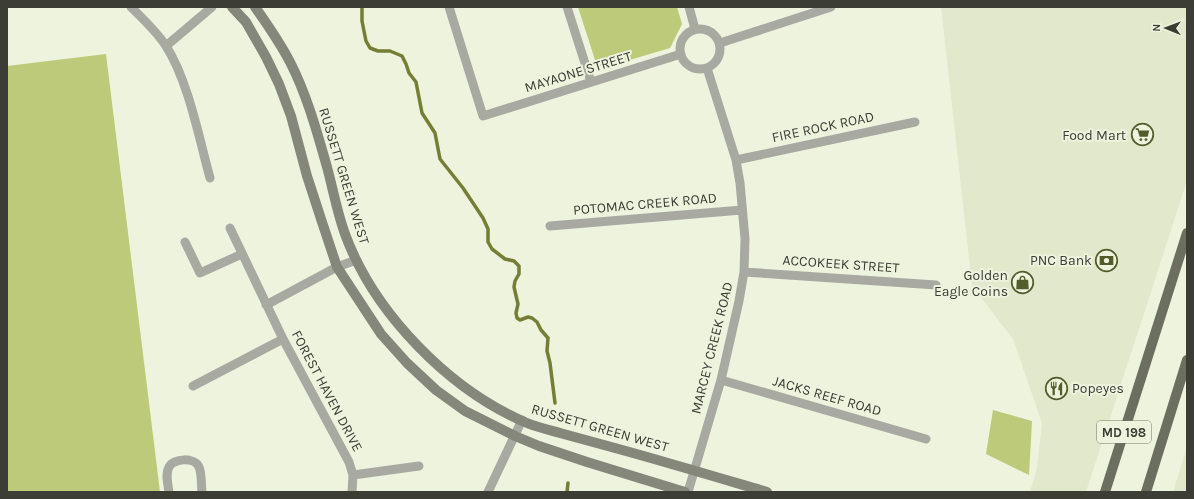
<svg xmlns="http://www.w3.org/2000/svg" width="1194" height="499" font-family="Karla,sans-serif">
<rect width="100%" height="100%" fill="#eef3de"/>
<path fill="#e2e8cc" d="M941 7H1187V181L1086 492H1030L1037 468 1042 423 1013 339 972 286Z
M1187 446V492H1173Z"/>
<path fill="#bdca7a" d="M578 7H677L682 24 670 48 603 68 596 63Z
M106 54 160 492H7V66Z
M993 410 1032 421 1029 475 986 454Z"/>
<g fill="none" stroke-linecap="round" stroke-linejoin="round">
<path stroke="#757e34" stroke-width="3.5" d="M362 7V21L366 41 370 48 378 51H390L402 56 406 64 409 73 416 82 422 113 435 133 440 159 463 188 483 218 488 229V242L492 249 505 259 514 261 519 266V274L515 281 514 287 518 304 516 313 517 318 520 320 528 317 532 318 537 322 541 330 548 338 547 351 550 363 555 403
M567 492 568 483"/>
<path stroke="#a8aaa1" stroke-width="9" d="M131 7C143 19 157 32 166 46 188 80 199 138 210 178
M449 7 483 116 681 54
M567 7 591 82
M689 7 695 29
M680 49a20 20 0 1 1 40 0a20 20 0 1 1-40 0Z
M720 43 831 7
M166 46 212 7
M736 160 915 122
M550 226 742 210
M230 228 283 339 349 462 353 475 352 492
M185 242 200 273 242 254
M744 272 936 285
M266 305 337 267 356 260
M721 380 926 439
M193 386 283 339
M353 475 419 466
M169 492C168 484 165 474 169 467 173 458 195 457 199 467 202 474 201 484 202 492
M488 492 522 420
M688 492 721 380 739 301 744 272 745 239 740 183 736 160 707 68"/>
<path stroke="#85877b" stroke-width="10" d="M232 7 246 22 266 57 279 84 291 116 307 176 322 222 337 267 381 334 407 363 436 390 465 411 515 436 539 446 587 462 685 492
M255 7C267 24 280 43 290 62 307 95 317 132 327 167 333 189 337 212 345 234 374 313 449 390 527 423 537 427 549 430 560 433 578 438 597 443 615 448 666 462 716 477 767 492"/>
<path stroke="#6c6f60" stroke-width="10" d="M1105 492 1187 233
M1146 492 1187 360"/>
</g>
<defs>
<symbol id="supermarket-ring" viewBox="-11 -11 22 22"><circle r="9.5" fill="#eef3de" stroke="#555c2b" stroke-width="1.5"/><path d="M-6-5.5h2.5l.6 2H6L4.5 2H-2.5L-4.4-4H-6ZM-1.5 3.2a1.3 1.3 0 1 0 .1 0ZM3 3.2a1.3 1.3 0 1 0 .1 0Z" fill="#555c2b"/></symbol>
<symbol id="bank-ring" viewBox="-11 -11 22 22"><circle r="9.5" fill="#eef3de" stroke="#555c2b" stroke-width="1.5"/><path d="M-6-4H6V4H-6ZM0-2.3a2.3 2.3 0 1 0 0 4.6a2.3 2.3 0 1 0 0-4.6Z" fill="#555c2b"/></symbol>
<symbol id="shop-ring" viewBox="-11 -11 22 22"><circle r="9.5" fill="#eef3de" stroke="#555c2b" stroke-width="1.5"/><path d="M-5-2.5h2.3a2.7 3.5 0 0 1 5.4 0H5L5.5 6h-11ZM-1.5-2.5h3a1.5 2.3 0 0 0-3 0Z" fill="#555c2b"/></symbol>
<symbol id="restaurant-ring" viewBox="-11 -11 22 22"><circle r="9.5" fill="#eef3de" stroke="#555c2b" stroke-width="1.5"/><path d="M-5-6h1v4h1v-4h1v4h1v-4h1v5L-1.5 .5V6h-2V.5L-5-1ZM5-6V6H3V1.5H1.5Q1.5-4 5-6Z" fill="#555c2b"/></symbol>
</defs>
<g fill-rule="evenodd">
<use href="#supermarket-ring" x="1130" y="122" width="25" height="25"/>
<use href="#bank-ring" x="1094" y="248" width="25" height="25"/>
<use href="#shop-ring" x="1010" y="270" width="25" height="25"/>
<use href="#restaurant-ring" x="1044" y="376" width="25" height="25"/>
</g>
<g text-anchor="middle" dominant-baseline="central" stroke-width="4" stroke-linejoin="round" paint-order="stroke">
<rect fill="#eef3de" stroke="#717468" stroke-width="1" x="1097" y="421" width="54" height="22" rx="3"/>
<g font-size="13" font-weight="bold" fill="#3c3d35">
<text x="1124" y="432">MD 198</text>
</g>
<g font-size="14" fill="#3c3d35" stroke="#eef3de">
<text transform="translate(578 72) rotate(-17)">MAYAONE STREET</text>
<text transform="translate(823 127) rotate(-12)">FIRE ROCK ROAD</text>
<text transform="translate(344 176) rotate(73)">RUSSETT GREEN WEST</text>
<text transform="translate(645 204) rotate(-5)">POTOMAC CREEK ROAD</text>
<text transform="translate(841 264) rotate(4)">ACCOKEEK STREET</text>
<text transform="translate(712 348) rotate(-76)">MARCEY CREEK ROAD</text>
<text transform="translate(327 391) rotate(62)">FOREST HAVEN DRIVE</text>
<text transform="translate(827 396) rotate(16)">JACKS REEF ROAD</text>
<text transform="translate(600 428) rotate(16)">RUSSETT GREEN WEST</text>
</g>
<g font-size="14" fill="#3c3d35" stroke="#eef3de" text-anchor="end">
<text x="1126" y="135">Food Mart</text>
<text x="1092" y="260">PNC Bank</text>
<text x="1008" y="275">Golden<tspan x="1008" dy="16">Eagle Coins</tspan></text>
<text x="1072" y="388" text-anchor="start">Popeyes</text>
</g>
</g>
<rect width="1194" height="499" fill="none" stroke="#3c3d35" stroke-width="16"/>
<g transform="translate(1166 28) rotate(271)" stroke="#eef3de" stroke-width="3" paint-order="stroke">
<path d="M0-3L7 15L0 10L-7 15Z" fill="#3c3d35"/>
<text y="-6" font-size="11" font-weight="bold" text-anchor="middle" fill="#3c3d35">N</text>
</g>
</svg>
